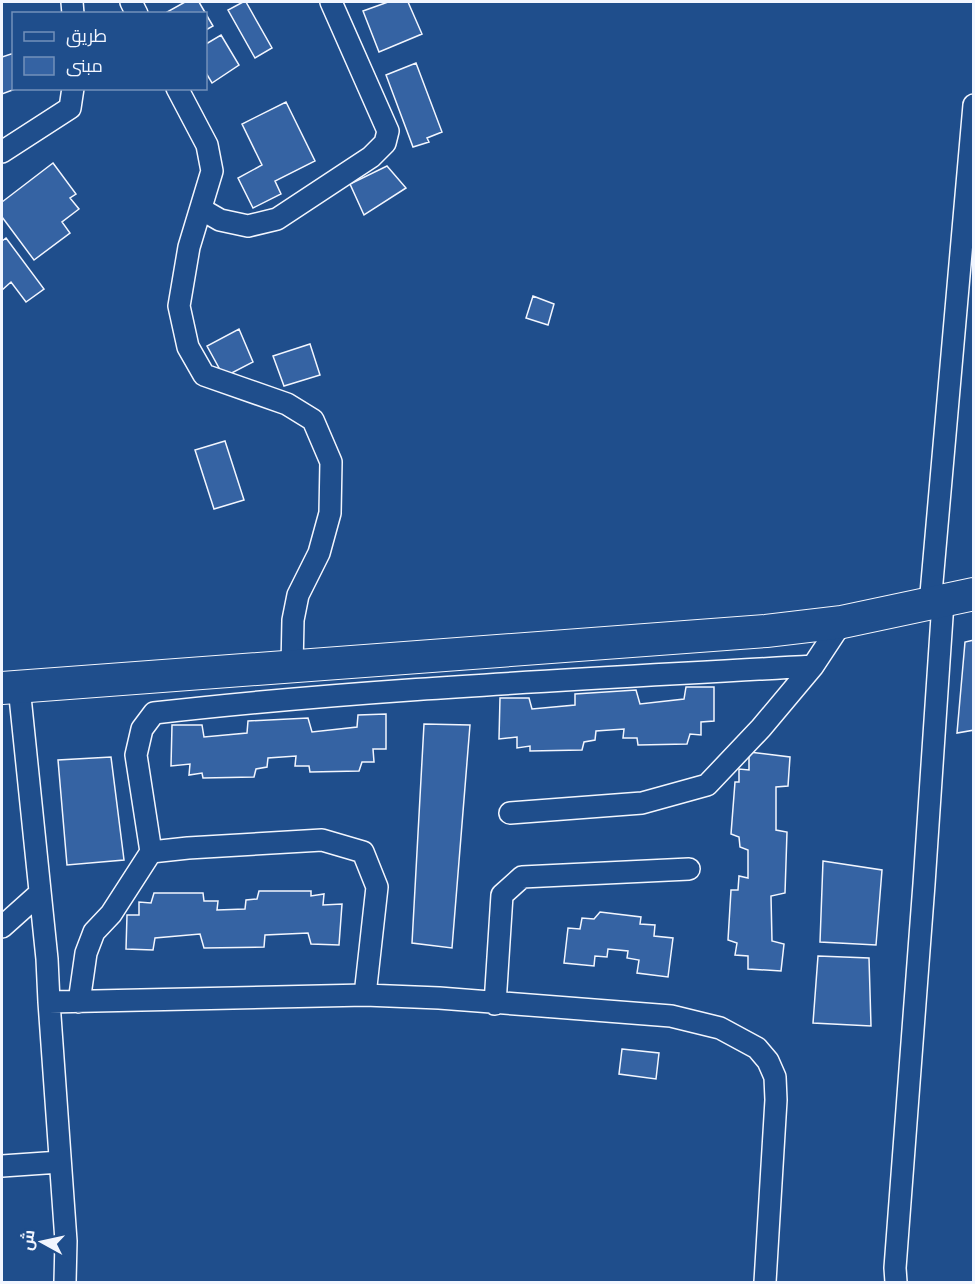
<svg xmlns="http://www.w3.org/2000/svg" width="975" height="1284" font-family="Poppins,Cairo,sans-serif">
<rect width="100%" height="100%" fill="#1f4e8c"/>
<path fill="#3563a3" stroke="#f2f6ff" stroke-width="1.5" d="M185 2H199L213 26 206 30V14H168L167 12Z
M243 2H246L272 48 255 58 228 10Z
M388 2H408L422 34 379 52 363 11Z
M221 35 239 65 212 83 206 73V44Z
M14 53V88H18L2 94V57Z
M416 63 442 132 427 138 429 142 413 147 386 75Z
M286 102 315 161 275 181 281 194 253 208 238 178 262 165 242 124Z
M53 163 76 194 70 198 79 209 62 222 70 233 34 260 2 217V202Z
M387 166 406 188 364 215 350 184Z
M6 238 44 289 26 302 11 282 2 290V241Z
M533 296 554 304 548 325 526 318Z
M239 329 253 362 224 377 207 346Z
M310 344 320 375 284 386 273 356Z
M225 441 244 500 214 509 195 450Z
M974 640V730L957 733 965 642Z
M686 687H714V721L701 722V735L690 734 687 744 638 745 637 738H623L624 729 596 731 595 740 584 742 582 750 530 751V746L517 748V737L499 739 500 698H529L532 709 575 705V694L636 690 640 704 684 699Z
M386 714V749H373L374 762H362L359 771 310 772 309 766H295L296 756 268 758 267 767 256 769 254 777 203 778 202 773 189 775 190 764 171 766 172 725H202L204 737 247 733 248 721 308 718 312 732 357 727 358 715Z
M424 724 470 725 452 948 412 943Z
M749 752 790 757 788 786 776 787V830L787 832 785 893 771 896 772 941 784 944 781 971 748 969V956L735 955 737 943 728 940 731 890H738L739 876 748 878V850L740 847 739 837 731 834 735 782H739V769L749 770Z
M111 757 124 860 67 865 58 760Z
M823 861 882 870 876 945 820 942Z
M259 891H311V896L324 894 323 905 342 904 339 945 311 944 308 933 265 935 264 947 204 948 200 934 155 938 153 950 126 949 127 915H139V902L151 903 154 893H203L204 901H218L217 910 245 909 246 900 257 899Z
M600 912 641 917 640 924 655 925 654 936 673 938 668 977 637 973 639 960 627 958 628 951 608 949 607 957 595 956 594 966 564 963 568 928 580 929 582 918 594 919Z
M818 956 869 958 871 1026 813 1023Z
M622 1049 659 1053 656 1079 619 1074Z"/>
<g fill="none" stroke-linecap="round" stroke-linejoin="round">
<defs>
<path id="street" d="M72 2 73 14
M131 2 137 14
M177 88 207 145 212 171 189 247 179 306 188 347 204 375 287 404 313 420 331 462 330 513 319 553 298 595 293 620 292 667
M2 152 70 108 73 88
M201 209 220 220 248 226 277 219 371 157 385 143 388 131 331 2
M930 605 974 105
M19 687 47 959 49 1002 66 1241 65 1282
M510 813 642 803 707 785 761 728 813 666 842 622
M151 852 188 848 322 840 363 852 377 887 365 995
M2 927 40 893
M49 1002 365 995 439 998 671 1016 720 1028 757 1048 768 1061 775 1077 776 1100 765 1282
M79 1002 86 953 94 932 111 914 151 852 136 755 142 729 154 713C373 688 594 679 813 666
M495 1004 502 895 522 877 689 869
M2 1166 60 1162
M896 1282 895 1268 924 884 943 602"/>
<path id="secondary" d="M2 688 766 631 842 622 974 594"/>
</defs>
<use href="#street" stroke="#f2f6ff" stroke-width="24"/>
<use href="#secondary" stroke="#f2f6ff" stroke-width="34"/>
<use href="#street" stroke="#1f4e8c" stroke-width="21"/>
<use href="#secondary" stroke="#1f4e8c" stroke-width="32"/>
</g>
<rect width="975" height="1284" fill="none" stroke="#f2f6ff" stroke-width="6"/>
<rect x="12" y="12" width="195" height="78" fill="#1f4e8c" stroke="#7391ba" stroke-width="1.5"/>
<rect x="24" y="32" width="30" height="9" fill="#1f4e8c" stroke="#7391ba" stroke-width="1.5"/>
<text x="66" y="42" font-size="18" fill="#f2f6ff">طريق</text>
<rect x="24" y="57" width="30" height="18" fill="#3563a3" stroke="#7391ba" stroke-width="1.5"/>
<text x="66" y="72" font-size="18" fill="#f2f6ff">مبنى</text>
<g transform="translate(42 1242) rotate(278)" stroke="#1f4e8c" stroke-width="4.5" paint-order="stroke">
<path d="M0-4.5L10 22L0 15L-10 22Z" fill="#f2f6ff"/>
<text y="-9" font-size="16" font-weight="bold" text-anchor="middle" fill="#f2f6ff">ش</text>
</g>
</svg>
